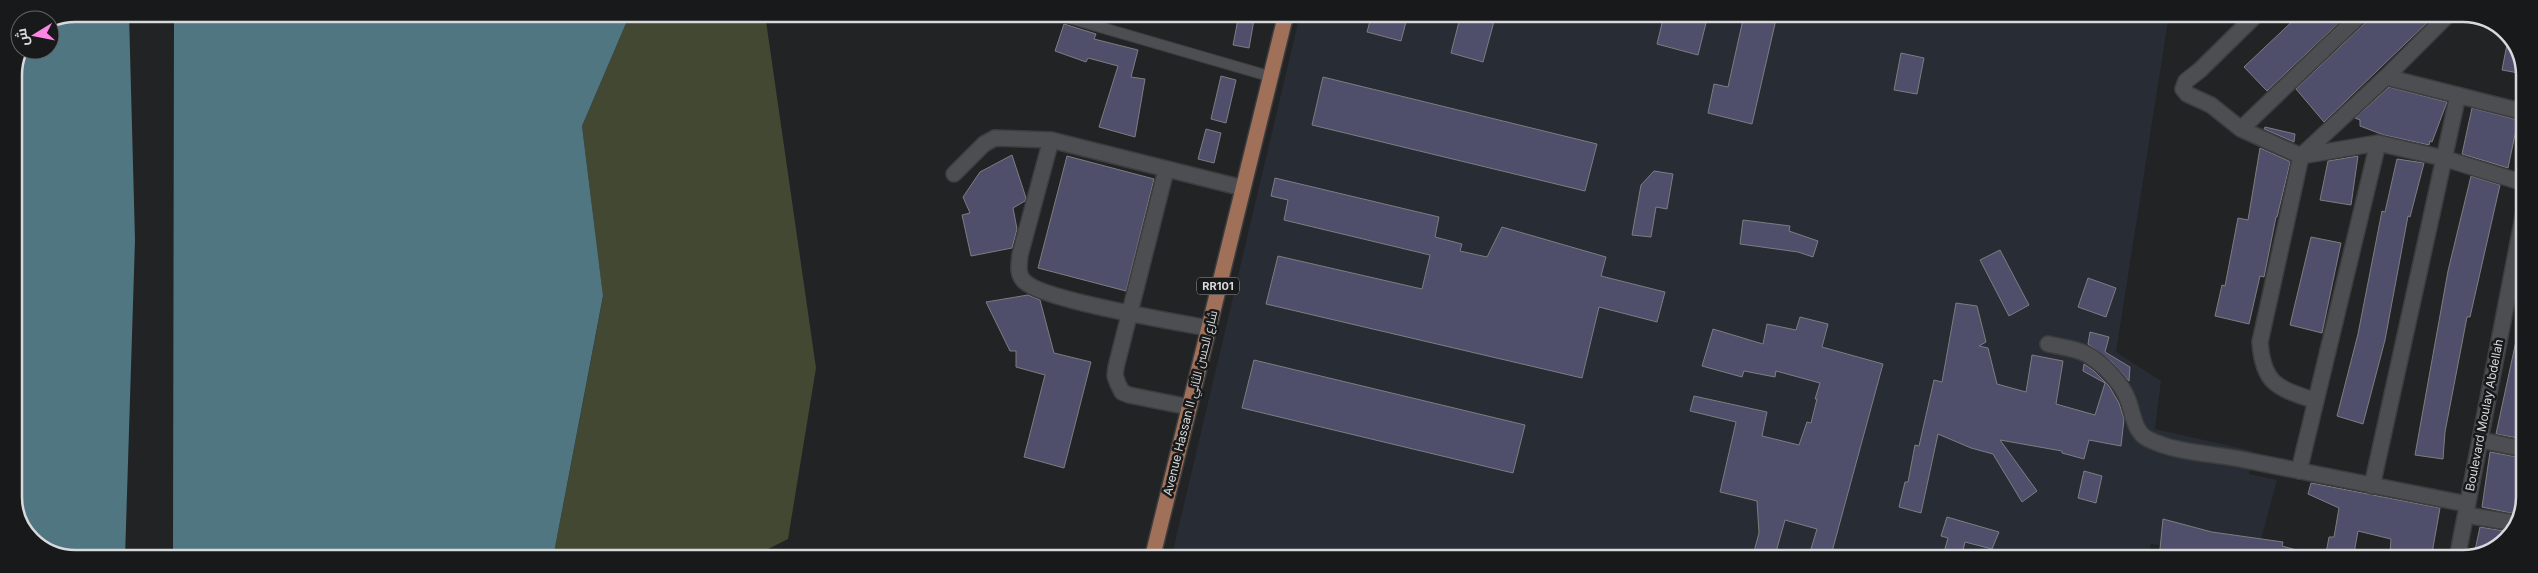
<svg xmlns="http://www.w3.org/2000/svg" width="2538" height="573" font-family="Inter,Cairo,sans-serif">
<rect width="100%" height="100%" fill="#212325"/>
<path fill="#282c34" d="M1300 14 2169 15 2116 352 2161 381 2155 429 2253 451 2249 474 2277 480 2256 558 2151 544 2147 559H1171Z"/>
<path fill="#434833" d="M630 14H765L816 368 788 539 750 558H553L603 297 582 126Z"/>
<path fill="#507682" d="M75 14H129L135 240 125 558H63L29 538 14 505V75L24 50H50V24Z
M174 14H630L582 126 603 296 553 558H173Z"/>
<path fill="#4f4f6c" stroke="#7d7d80" d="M1239 14H1255L1249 48 1233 45Z
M1372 14H1408L1401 41 1367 32Z
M1461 14H1496L1483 62 1451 53Z
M1664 15H1708L1698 55 1657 44Z
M1744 15H1777L1752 124 1708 113 1714 84 1728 87Z
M2299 15H2347L2267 91 2244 67Z
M2369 15H2435L2324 122 2296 89 2366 22Z
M1064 24 1096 34 1094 39 1138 50 1131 77 1145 79 1135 137 1099 127 1118 66 1088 58 1086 62 1055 51Z
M2509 34 2524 71V74L2502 70Z
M1901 53 1924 58 1917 94 1894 90Z
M1221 76 1236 80 1226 123 1211 119Z
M1323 77 1597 144 1585 191 1312 125Z
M2389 87 2447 102 2432 142 2430 141 2429 145 2384 135 2360 126V120L2355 118Z
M2472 108 2518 120 2508 168 2462 154Z
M2265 127 2295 134 2294 142 2264 129Z
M1206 129 1221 133 1214 163 1198 159Z
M2260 148 2289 161 2290 163 2277 217H2276L2264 277 2260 276 2249 324 2215 316 2222 285 2225 286 2238 218 2248 220Z
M1012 155 1026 198 1025 201 1013 208 1017 229 1012 248 971 256 962 215 970 213 963 197 980 172Z
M1067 156 1154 179 1126 291 1038 268Z
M2358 156 2351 205 2320 200 2328 161Z
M2397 159 2424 163 2410 217 2408 216 2385 340 2363 424 2337 416 2358 334 2382 211 2385 212Z
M1654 171 1673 174 1667 209 1656 207 1651 237 1632 235 1641 185Z
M2471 176 2500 185 2470 317H2467L2445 432 2443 459 2415 455 2448 271Z
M1275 178 1439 217 1435 237 1462 244 1460 251 1487 257 1502 227 1606 257 1601 276 1665 292 1657 322 1599 307 1582 378 1266 304 1278 256 1422 289 1430 255 1284 220 1288 200 1271 196Z
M1743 220 1790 226 1789 231 1818 241 1813 257 1798 252 1740 244Z
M2311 237 2341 243 2322 333 2290 325Z
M2000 250 2029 305 2009 316 1980 260Z
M2088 278 2116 288 2106 317 2078 307Z
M1028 295 1040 300 1054 353 1091 362 1064 468 1024 457 1045 375 1016 367V351H1010L986 302Z
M1956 303 1977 306 1986 342 1979 346 1988 348 1997 384 2026 392 2032 355 2063 361 2056 404 2095 415 2105 383 2083 371 2084 364 2094 371 2109 386 2119 403 2124 419 2121 446 2089 440 2084 459 2062 453V451L2000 440 2037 491 2022 502 1993 454 1971 448 1938 434 1921 513 1899 507 1905 482H1908L1915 445 1919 446 1934 380 1942 382Z
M1800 317 1828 324 1822 347 1883 364 1830 559H1808L1817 529 1785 520 1774 559H1752L1759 533 1757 501 1720 492 1736 422 1690 411 1694 396 1767 412 1762 436 1799 445 1807 422 1811 423 1817 399H1815L1820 383 1776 371 1775 377 1744 371 1742 377 1702 366 1713 329 1763 344 1767 324 1796 330Z
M2090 332 2109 337 2105 352 2130 367 2129 381 2112 362 2088 344Z
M2516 341 2523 342V439L2496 434Z
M1254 360 1525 425 1513 473 1242 408Z
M2490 452 2523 458V510L2520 515 2482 507Z
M2084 471 2102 476 2096 503 2078 498Z
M2311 483 2440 508 2431 559 2390 553 2391 539 2358 531 2353 559H2325L2329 537H2334L2339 508 2308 494Z
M1947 517 1999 532 1992 549 1965 542 1961 559H1942L1948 538 1941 536Z
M2163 519 2212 532 2283 542 2282 546 2311 554V559H2159Z
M2480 527 2510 532 2500 546 2474 555Z"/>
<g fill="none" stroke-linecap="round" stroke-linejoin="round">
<defs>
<path id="lane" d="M1055 14 1272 77"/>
<path id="street" d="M2256 15 2200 70 2186 81 2183 89 2187 94 2211 105 2241 129 2301 156 2378 143 2443 158 2524 183
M2386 77 2524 112
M2241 129 2360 15
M1166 170 1116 367 1115 376 1118 384 1122 392 1129 395 1189 407
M954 174 984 144 995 138 1051 140
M1208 328C1176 322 1041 300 1024 281 1017 274 1019 265 1020 255L1051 140 1243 188
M2048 344C2060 347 2077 348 2088 355 2103 364 2122 383 2128 400 2133 413 2134 432 2148 439 2176 453 2210 453 2240 459 2316 474 2391 489 2467 504
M2316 401C2278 388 2263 385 2260 342L2301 156 2386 77 2448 15
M2481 440 2523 449
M2299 471 2378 143
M2372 486 2458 95
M2466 515 2515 523"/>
<path id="secondary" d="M2457 559 2524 212"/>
<path id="primary" d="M1152 559 1286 14"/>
</defs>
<use href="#lane" stroke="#3c3d3f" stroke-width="12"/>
<use href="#street" stroke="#3c3d3f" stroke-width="18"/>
<use href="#secondary" stroke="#3c3d3f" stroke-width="18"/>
<use href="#primary" stroke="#3c3d3f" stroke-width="18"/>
<use href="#lane" stroke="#4d4e51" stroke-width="10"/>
<use href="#street" stroke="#4d4e51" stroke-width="15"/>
<use href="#secondary" stroke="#4d4e51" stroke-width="15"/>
<use href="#primary" stroke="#a07158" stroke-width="15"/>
</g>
<g text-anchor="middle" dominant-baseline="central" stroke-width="5" stroke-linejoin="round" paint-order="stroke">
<rect fill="#18191b" stroke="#9e9fa1" stroke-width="1" x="1197" y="277.5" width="42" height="17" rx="4"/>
<g font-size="11" font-weight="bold" fill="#d8d9da">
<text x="1218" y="286">RR101</text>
</g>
<g font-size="12" fill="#d8d9da" stroke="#18191b">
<text transform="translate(1190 403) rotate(-76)">Avenue Hassan II شارع الحسن الثاني</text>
<text transform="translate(2484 415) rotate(-79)">Boulevard Moulay Abdellah</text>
</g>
</g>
<path d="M0 0H2538V573H0ZM75 22H2463A53 53 0 0 1 2516 75V497A53 53 0 0 1 2463 550H75A53 53 0 0 1 22 497V75A53 53 0 0 1 75 22Z" fill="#18191b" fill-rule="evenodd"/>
<path fill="none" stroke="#d8d9da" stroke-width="2.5" d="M75 22H2463A53 53 0 0 1 2516 75V497A53 53 0 0 1 2463 550H75A53 53 0 0 1 22 497V75A53 53 0 0 1 75 22Z"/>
<g transform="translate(35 35) rotate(260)"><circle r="24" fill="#18191b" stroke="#656667"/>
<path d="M0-4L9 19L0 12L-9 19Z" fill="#fc86e4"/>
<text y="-8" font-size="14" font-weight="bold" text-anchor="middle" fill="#d8d9da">ش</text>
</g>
</svg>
